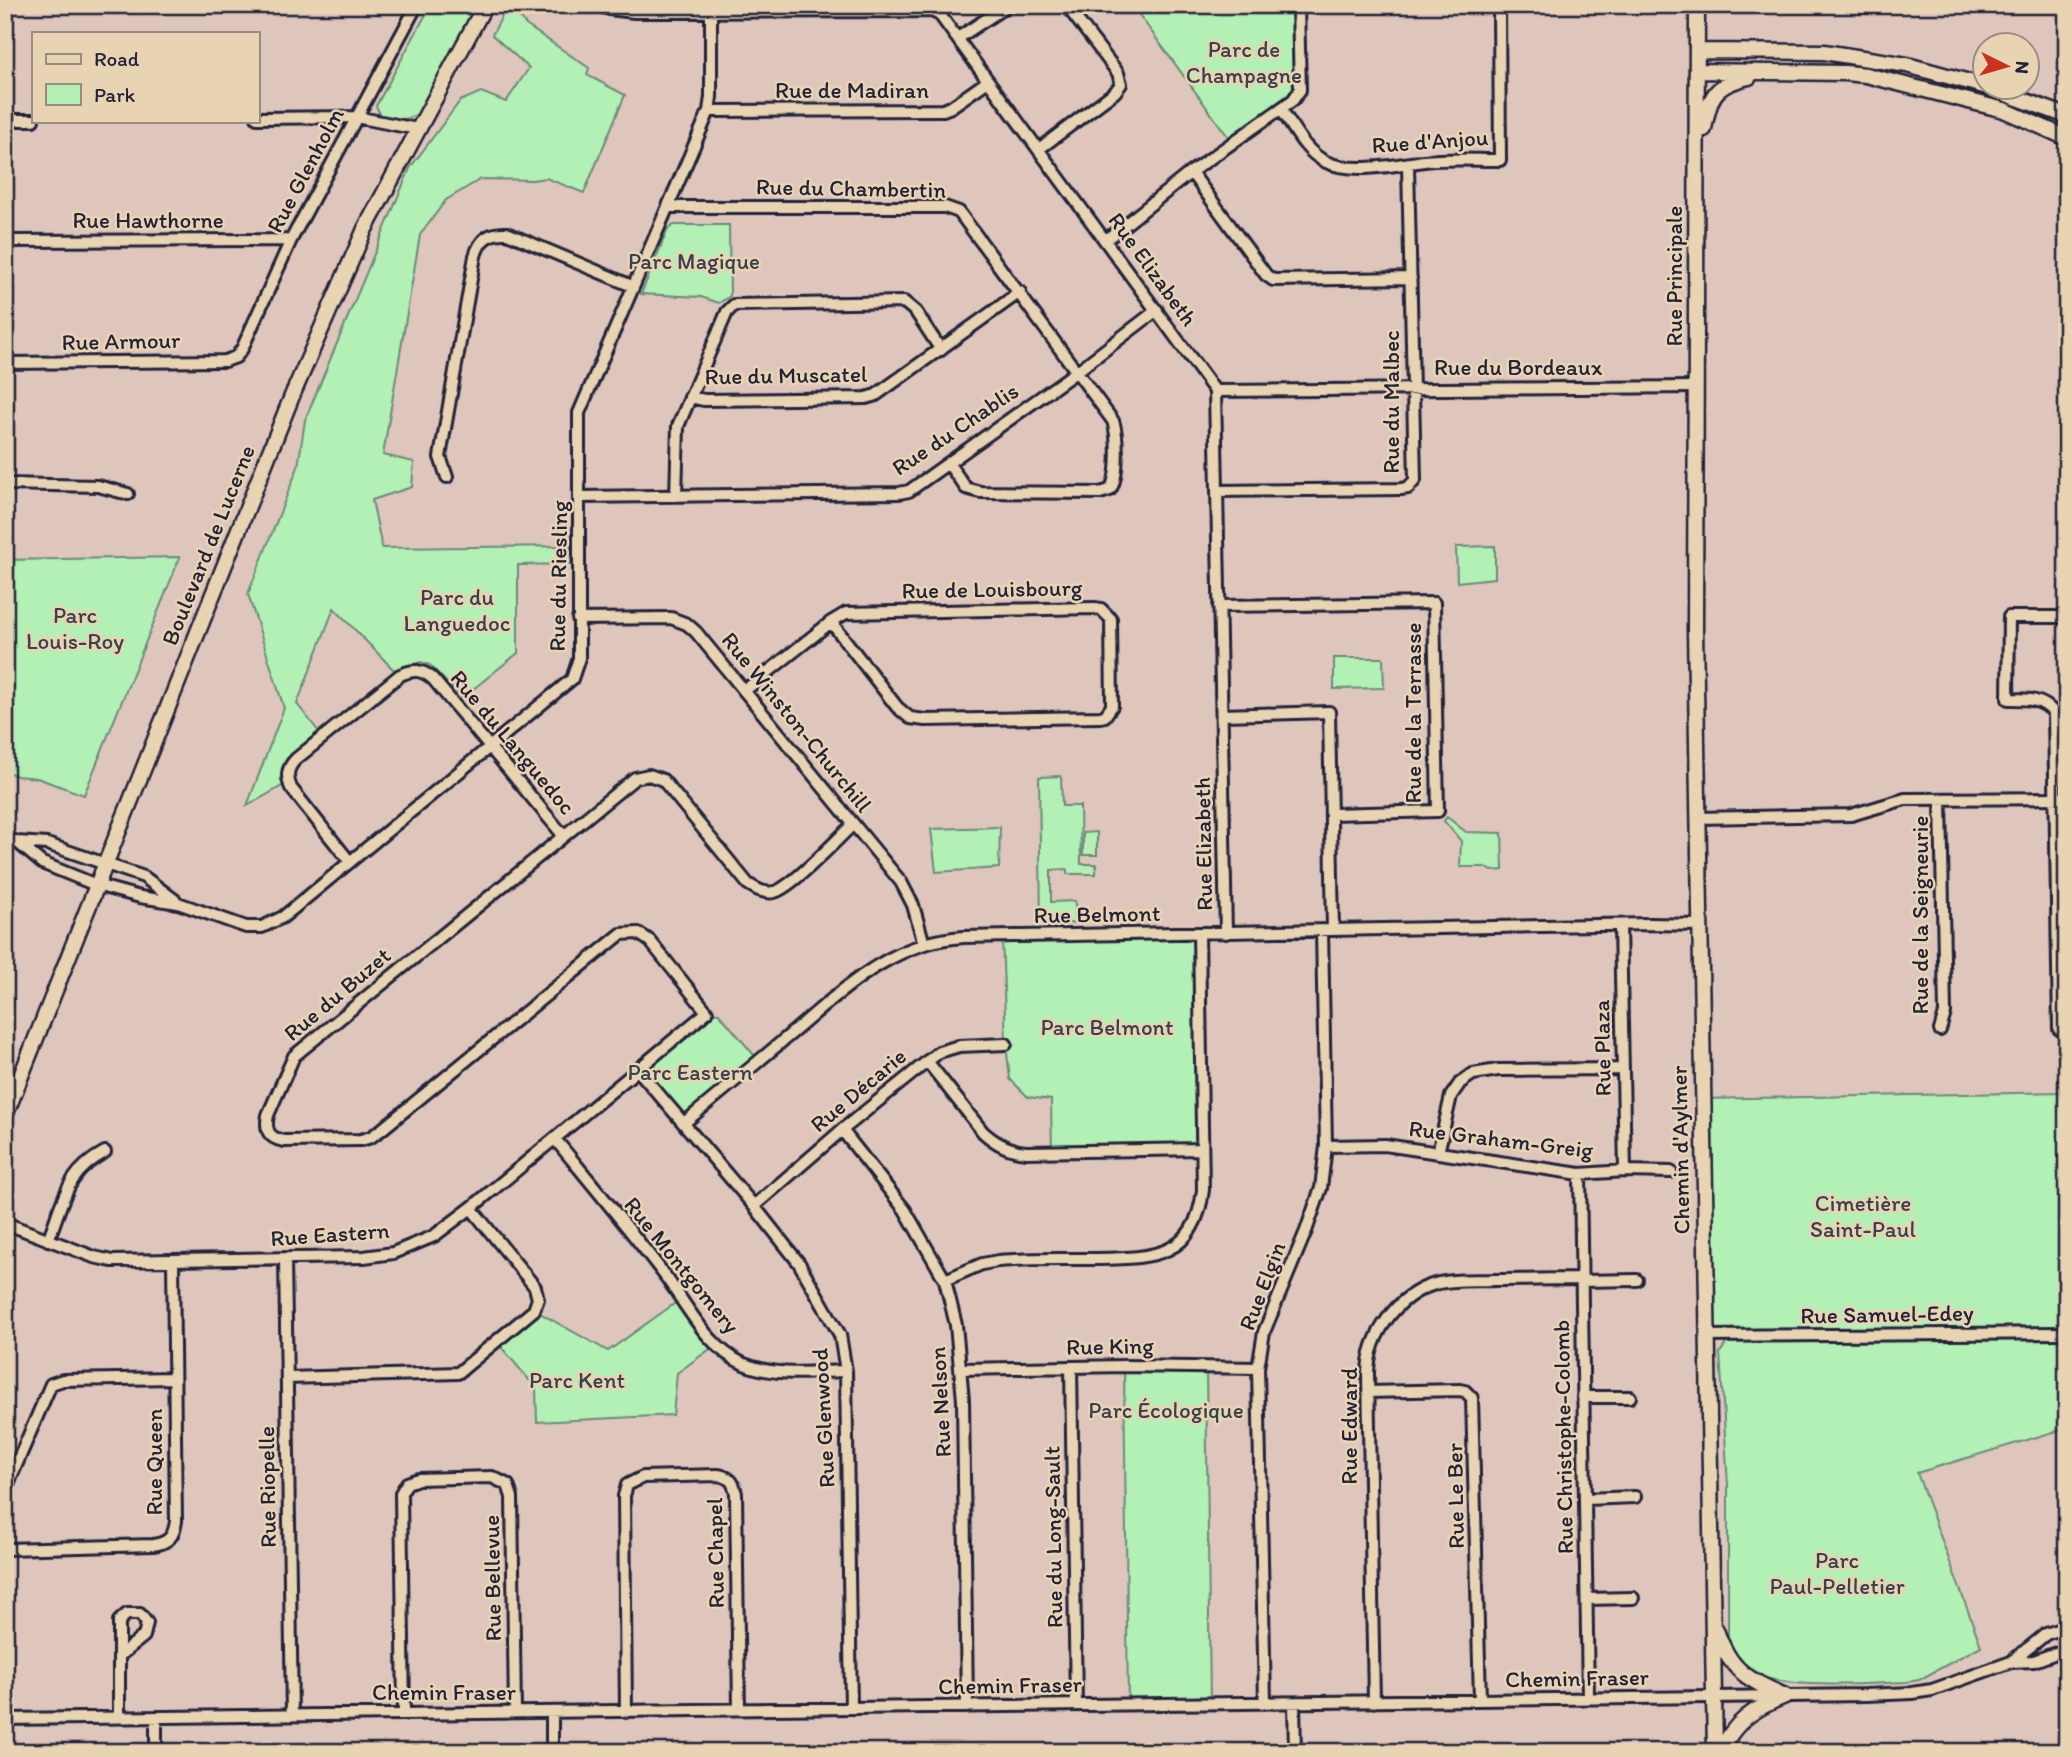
<svg xmlns="http://www.w3.org/2000/svg" width="2072" height="1757" font-family="Itim,sans-serif">
<rect width="100%" height="100%" fill="#dec6bc"/>
<filter id="ink" filterUnits="userSpaceOnUse"><feTurbulence type="fractalNoise" baseFrequency=".0143" numOctaves="2"/><feDisplacementMap in="SourceGraphic" scale="14" xChannelSelector="R" yChannelSelector="G"/><feConvolveMatrix kernelMatrix="1 2 1 2 8 2 1 2 1" color-interpolation-filters="sRGB"/></filter>
<g filter="url(#ink)">
<path fill="#b3f0b5" stroke="#6a8978" stroke-width="2" d="M431 5H483L419 114 402 120 381 116 376 106Z
M508 5H520L518 15 526 25 589 68 587 75 625 95 584 193 546 178 532 180 481 179 446 200 420 235 383 455 414 462 412 487 372 500 382 548 570 546 571 564 518 565V653L462 698 430 665 421 662 394 670 334 608 297 704 323 737 296 759 289 782 247 806 284 708 248 594 298 467 305 420 410 168 460 101 481 92 506 102 529 68 492 35Z
M1132 5H1298L1300 90 1232 142Z
M674 225H729L730 296 719 303 701 297 641 294 668 229Z
M1495 546V578L1457 582 1456 547Z
M180 557 84 795 37 778 17 776 5 771V560Z
M1334 658H1383L1384 688 1334 689Z
M1061 776 1062 806H1080L1081 864H1096V874H1067V869L1051 870V902L1075 901V923H1041L1039 777Z
M1447 817 1466 832 1502 833 1503 870 1492 871 1485 867H1460L1461 841 1444 821Z
M1000 827 999 868 936 872 931 829Z
M1097 832V855H1083V833Z
M1199 933 1202 1149 1052 1151 1051 1100 1028 1097 1010 1079 1006 1044 1002 936Z
M707 1012 719 1013 759 1061 684 1123 638 1070Z
M2067 1092V1333L1707 1336 1702 1099Z
M681 1299 717 1344 677 1373 673 1415 537 1422 536 1388 497 1342 534 1310 608 1351Z
M2067 1338V1428L1917 1473 1981 1646 1919 1680 1907 1682C1870 1683 1777 1692 1747 1669 1737 1661 1733 1648 1728 1637V1485L1720 1353 1727 1342Z
M1124 1366 1206 1367 1210 1704 1128 1705Z"/>
<g fill="none" stroke-linecap="round" stroke-linejoin="round">
<defs>
<path id="minor" d="M597 5 609 9 634 12 932 11 940 15 1215 391 1226 933
M958 38 1008 5
M1281 109C1293 127 1305 152 1326 162 1352 174 1397 165 1424 161 1448 158 1475 160 1500 160L1499 5
M709 111 943 110 951 107 988 81
M257 118 356 117 417 129
M5 120H33
M1039 149 1115 92 1121 84 1118 73 1066 5
M1191 172 1266 275 1273 280 1411 278
M669 207H945L959 212 1113 421C1118 435 1119 477 1110 490L1100 493 980 492 966 488 948 463
M1106 240 1191 172 1293 100 1300 90 1298 5
M5 241 291 240
M5 363 225 361 236 357 242 349 291 240 417 5
M1215 391 1696 387
M690 397 704 400 866 398 876 395 1020 292
M447 477 440 457 475 256C480 239 489 232 507 233L632 286
M5 484 98 486 128 494
M1217 491 1401 489 1408 488 1415 480 1408 165
M676 496 678 426 727 312 734 305 904 302 916 312 941 350
M579 497 899 493 909 491 1076 372 1157 310
M1219 606 1434 603 1438 811 1332 814
M2067 617H2009L2008 699C2026 699 2042 698 2054 713L2059 1029H2067
M578 619 671 618 687 624 696 632 901 882 913 905 924 944
M744 691 831 622 846 613 1094 608 1101 609 1111 619 1112 706 1105 716 1100 717 925 720 910 718 897 707 831 622
M1222 715 1329 712 1333 930
M1697 818 1851 815 1905 799 2067 798
M5 837 17 842 42 863 96 885 140 897 178 903 246 927H262L283 917 572 679 579 658V413L709 111 711 97V12
M17 842 47 844 144 877 176 901
M350 862 291 788C286 776 287 768 296 759L400 675C413 669 422 669 433 679L563 835
M1620 925 1625 1171
M1940 1030 1945 1013 1941 800
M927 1061 983 1132C996 1144 1009 1151 1027 1152L1202 1149
M638 1070 754 1206 799 1263 840 1335 846 1371 851 1708
M684 1123C718 1095 752 1067 786 1038 840 993 890 941 964 937L1650 924 1699 925
M842 1130 905 1210 945 1280 956 1325 963 1400 967 1707
M555 1139C591 1183 628 1227 663 1273 686 1303 707 1348 744 1364 776 1377 813 1372 846 1371
M1326 1146 1385 1145 1580 1174 1625 1171 1671 1172
M1438 1153 1451 1096 1460 1083 1473 1074 1498 1070 1623 1069
M1580 1174 1588 1699
M754 1206 842 1130 939 1052 959 1046 1006 1044
M5 1223 94 1257 112 1261 364 1257 393 1253 434 1236 471 1208 707 1012 650 941 638 933 621 934 381 1130 371 1137 361 1140 284 1141C268 1138 265 1130 268 1115L294 1056 635 778 649 775 663 780 748 884C756 889 764 894 774 892 790 889 839 838 853 824
M48 1240C64 1201 65 1173 105 1152
M285 1259 292 1714
M945 1280 982 1264 998 1261C1030 1258 1063 1259 1096 1259 1153 1258 1195 1258 1203 1190L1199 933
M1581 1281 1637 1280
M1707 1336 2067 1333
M1071 1367 1076 1705
M962 1369 1124 1366 1258 1368
M287 1378 458 1373 534 1310 538 1299 535 1287 471 1208
M1368 1392 1459 1390 1465 1391 1472 1398 1480 1700
M1583 1397H1630
M5 1491 51 1384 63 1380 174 1378
M1585 1499 1635 1497
M5 1549 153 1545C169 1543 174 1536 176 1521L173 1260
M1587 1599 1633 1598
M2011 1662 2034 1661 2067 1649
M1374 1702 1368 1373C1369 1335 1397 1295 1435 1284 1454 1279 1475 1281 1494 1280 1523 1280 1552 1279 1580 1279
M1265 1703 1258 1368 1264 1332 1306 1231 1321 1188 1326 1146 1322 930
M1294 1703 1295 1752
M626 1712 624 1496 627 1485 643 1477 718 1475C730 1477 734 1482 736 1494L739 1709
M404 1713 401 1493 407 1483 418 1479 492 1477 508 1485 512 1497 515 1712
M5 1716V1719L1866 1695 1912 1693 1932 1690 2011 1662 2046 1634 2067 1627
M119 1717V1621L127 1614H140L147 1623 144 1636 119 1656
M156 1717V1752
M552 1752V1713"/>
<path id="major" d="M1697 5 1695 630 1715 1752
M1698 51 1824 52 1907 65 1984 86
M1698 71 1845 73 1866 75 2004 110 2067 138
M1990 88 2067 116
M1704 129C1710 95 1714 85 1749 77
M5 1116 292 396 365 229 485 5
M1716 1630C1730 1671 1747 1679 1785 1696
M1721 1752C1733 1722 1755 1708 1785 1696"/>
</defs>
<use href="#minor" stroke="#22223b" stroke-width="16"/>
<use href="#major" stroke="#22223b" stroke-width="19"/>
<use href="#minor" stroke="#e8d4b2" stroke-width="10"/>
<use href="#major" stroke="#e8d4b2" stroke-width="14"/>
</g>
</g>
<g text-anchor="middle" dominant-baseline="central" stroke-width="5" stroke-linejoin="round" paint-order="stroke">
<g font-size="23" fill="#38414d" stroke="#e8d4b2">
<text x="1244" y="49">Parc de<tspan x="1244" dy="26">Champagne</tspan></text>
<text x="694" y="261">Parc Magique</text>
<text x="457" y="597">Parc du<tspan x="457" dy="26">Languedoc</tspan></text>
<text x="75" y="615">Parc<tspan x="75" dy="26">Louis-Roy</tspan></text>
<text x="1107" y="1027">Parc Belmont</text>
<text x="690" y="1072">Parc Eastern</text>
<text x="1863" y="1203">Cimetière<tspan x="1863" dy="26">Saint-Paul</tspan></text>
<text x="577" y="1380">Parc Kent</text>
<text x="1166" y="1410">Parc Écologique</text>
<text x="1837" y="1560">Parc<tspan x="1837" dy="26">Paul-Pelletier</tspan></text>
</g>
<g font-size="23" fill="#22223b" stroke="#e8d4b2">
<text x="852" y="90">Rue de Madiran</text>
<text transform="translate(1430 141) rotate(-4)">Rue d'Anjou</text>
<text transform="translate(305 170) rotate(-62)">Rue Glenholm</text>
<text transform="translate(851 188) rotate(1)">Rue du Chambertin</text>
<text x="148" y="220">Rue Hawthorne</text>
<text transform="translate(1153 269) rotate(54)">Rue Elizabeth</text>
<text transform="translate(1674 276) rotate(-90)">Rue Principale</text>
<text transform="translate(121 341) rotate(-1)">Rue Armour</text>
<text x="1518" y="367">Rue du Bordeaux</text>
<text transform="translate(786 375) rotate(-1)">Rue du Muscatel</text>
<text transform="translate(1391 402) rotate(-90)">Rue du Malbec</text>
<text transform="translate(955 429) rotate(-34)">Rue du Chablis</text>
<text transform="translate(208 545) rotate(-68)">Boulevard de Lucerne</text>
<text transform="translate(558 576) rotate(-89)">Rue du Riesling</text>
<text transform="translate(992 589) rotate(-1)">Rue de Louisbourg</text>
<text transform="translate(1413 713) rotate(-90)">Rue de la Terrasse</text>
<text transform="translate(797 722) rotate(51)">Rue Winston-Churchill</text>
<text transform="translate(513 742) rotate(50)">Rue du Languedoc</text>
<text transform="translate(1203 844) rotate(-91)">Rue Elizabeth</text>
<text transform="translate(1097 914) rotate(-1)">Rue Belmont</text>
<text transform="translate(1920 915) rotate(-90)">Rue de la Seigneurie</text>
<text transform="translate(337 994) rotate(-40)">Rue du Buzet</text>
<text transform="translate(1602 1048) rotate(-91)">Rue Plaza</text>
<text transform="translate(858 1090) rotate(-40)">Rue Décarie</text>
<text transform="translate(1501 1139) rotate(7)">Rue Graham-Greig</text>
<text transform="translate(1680 1150) rotate(-91)">Chemin d'Aylmer</text>
<text transform="translate(330 1234) rotate(-4)">Rue Eastern</text>
<text transform="translate(682 1265) rotate(51)">Rue Montgomery</text>
<text transform="translate(1262 1286) rotate(-69)">Rue Elgin</text>
<text transform="translate(1887 1314) rotate(-1)">Rue Samuel-Edey</text>
<text transform="translate(1110 1346) rotate(-1)">Rue King</text>
<text transform="translate(940 1402) rotate(-93)">Rue Nelson</text>
<text transform="translate(823 1418) rotate(-93)">Rue Glenwood</text>
<text transform="translate(1349 1426) rotate(-90)">Rue Edward</text>
<text transform="translate(1563 1437) rotate(-91)">Rue Christophe-Colomb</text>
<text transform="translate(154 1462) rotate(-90)">Rue Queen</text>
<text transform="translate(267 1487) rotate(-91)">Rue Riopelle</text>
<text transform="translate(1455 1496) rotate(-91)">Rue Le Ber</text>
<text transform="translate(1053 1537) rotate(-91)">Rue du Long-Sault</text>
<text transform="translate(715 1553) rotate(-91)">Rue Chapel</text>
<text transform="translate(492 1578) rotate(-91)">Rue Bellevue</text>
<text transform="translate(1577 1678) rotate(-1)">Chemin Fraser</text>
<text transform="translate(1010 1685) rotate(-1)">Chemin Fraser</text>
<text x="444" y="1692">Chemin Fraser</text>
</g>
</g>
<rect width="2072" height="1757" fill="none" stroke="#e8d4b2" stroke-width="28"/>
<rect x="14" y="14" width="2044" height="1729" fill="none" stroke="#22223b" stroke-width="2.5" filter="url(#ink)"/>
<rect x="32" y="32" width="228" height="91" fill="#e8d4b2" stroke="#998d82" stroke-width="2"/>
<rect x="46" y="54" width="35" height="10" fill="#e8d4b2" stroke="#998d82" stroke-width="2"/>
<text x="94" y="66" font-size="21" fill="#22223b">Road</text>
<rect x="46" y="84" width="35" height="21" fill="#b3f0b5" stroke="#998d82" stroke-width="2"/>
<text x="94" y="102" font-size="21" fill="#22223b">Park</text>
<g transform="translate(2006 66) rotate(95)"><circle r="33" fill="#e8d4b2" stroke="#998d82" stroke-width="2"/>
<path d="M0-5L12 26L0 18L-12 26Z" fill="#c8321e"/>
<text y="-10" font-size="19" font-weight="bold" text-anchor="middle" fill="#22223b">N</text>
</g>
</svg>
